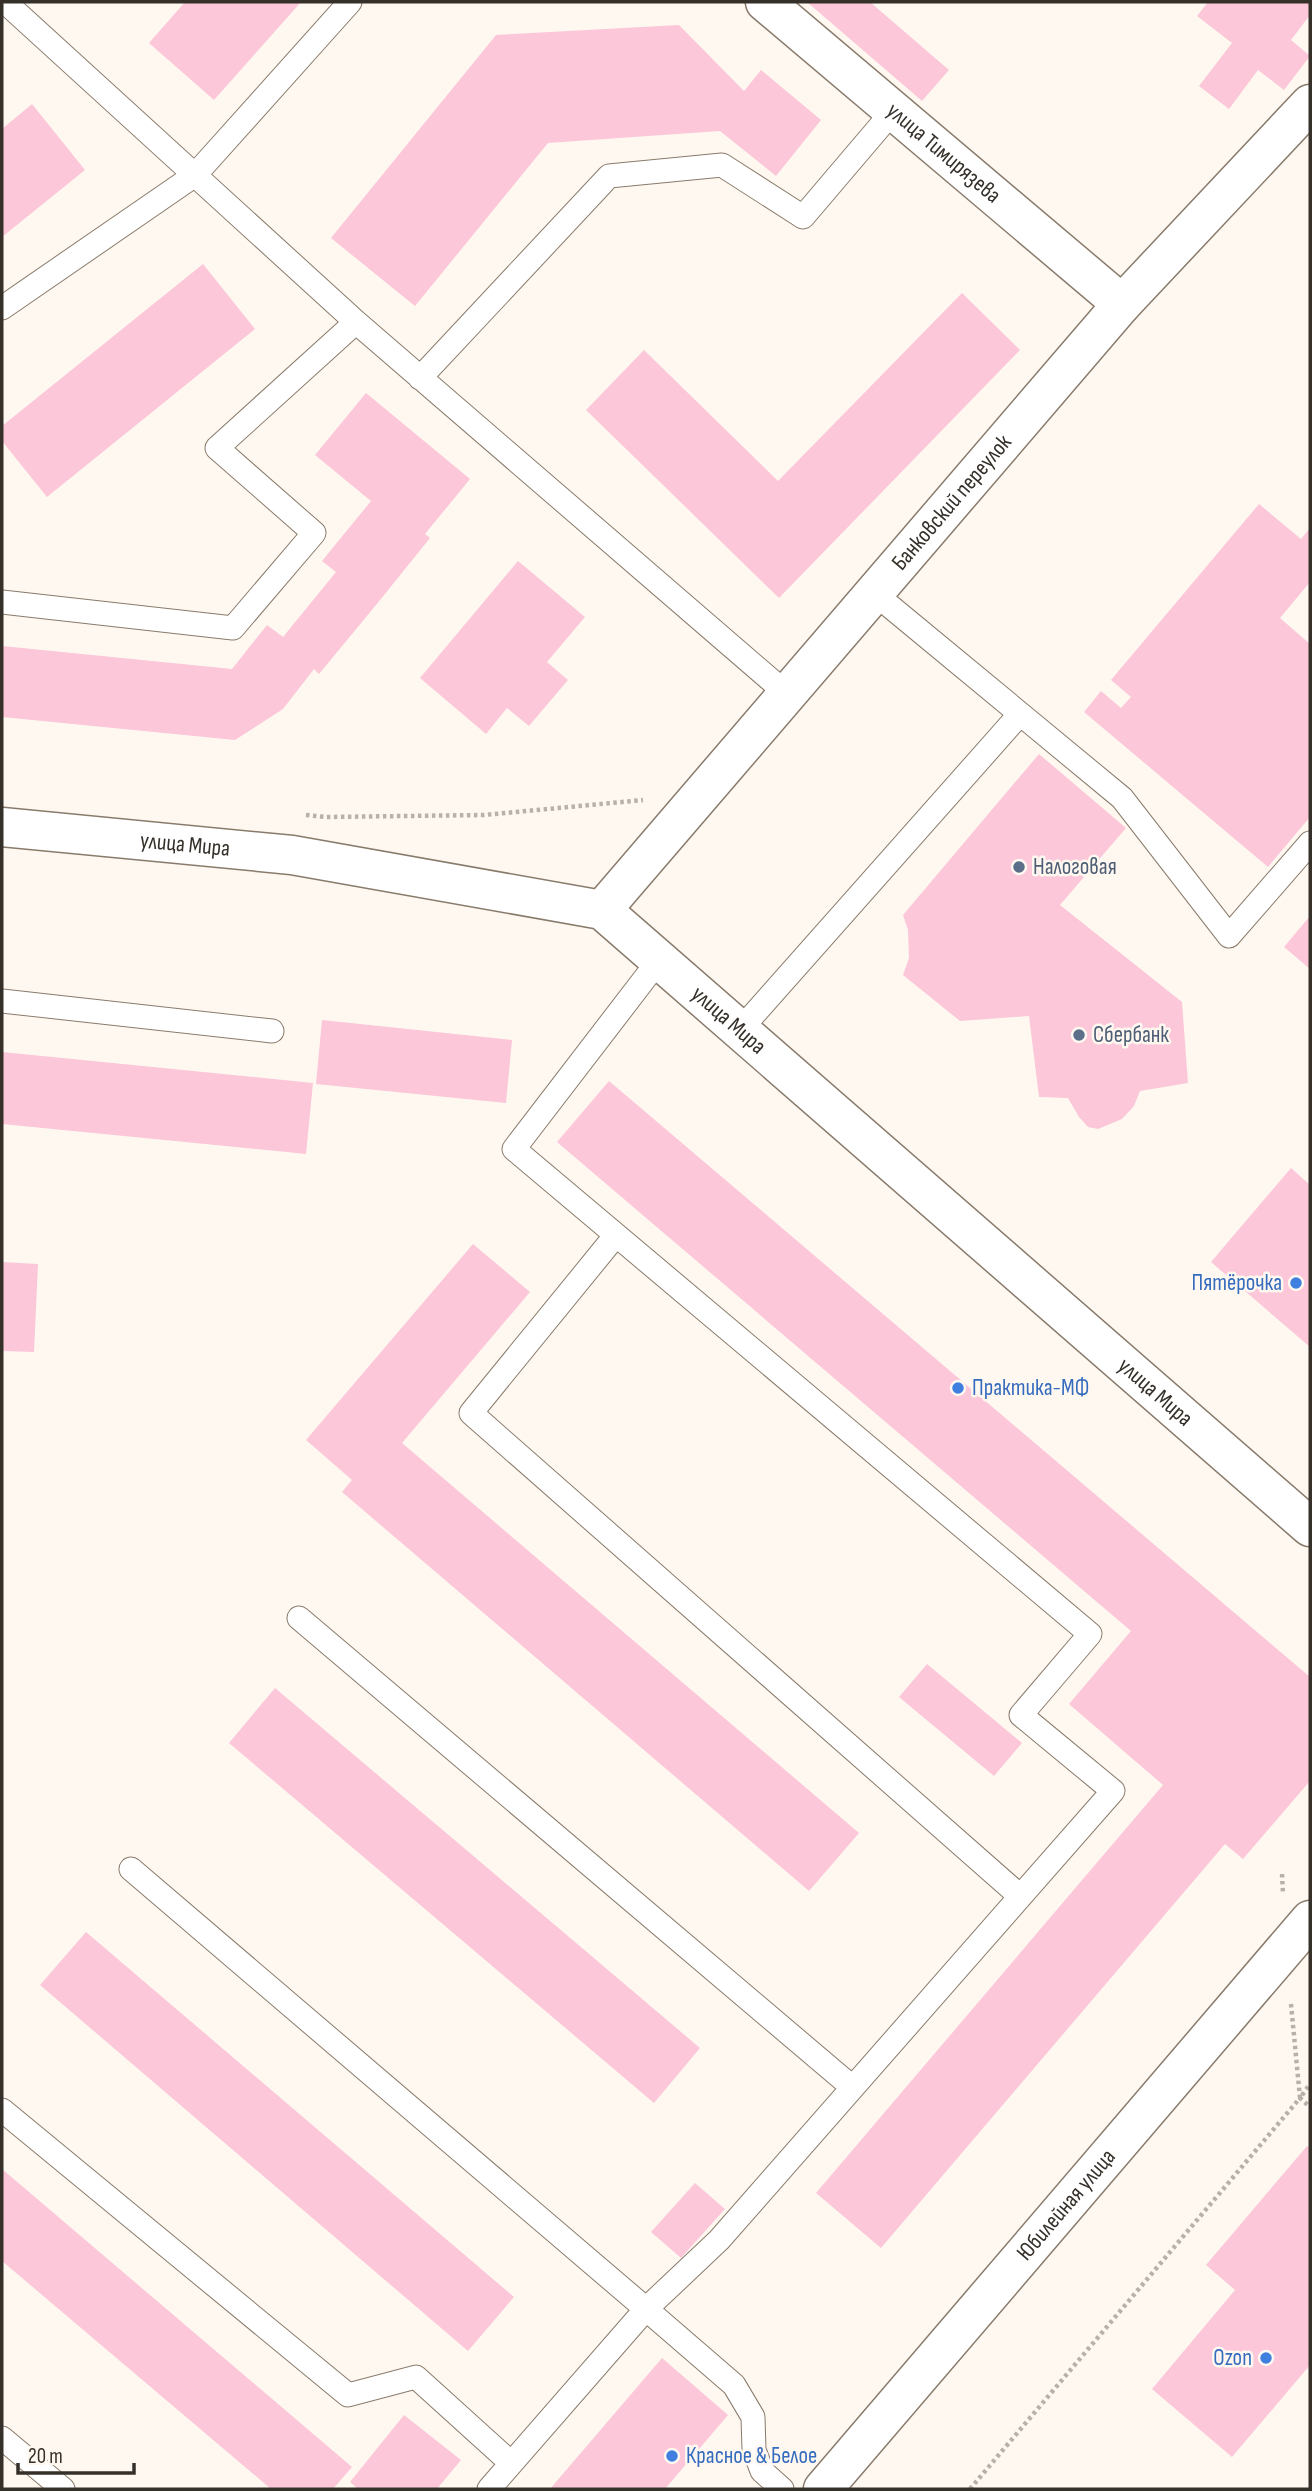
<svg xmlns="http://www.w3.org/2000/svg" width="1312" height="2491" font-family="'Sofia Sans Condensed',sans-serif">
<rect width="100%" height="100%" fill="#fff8f1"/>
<path fill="#fcc7d9" d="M185 2H301L214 100 149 43Z
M807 2H870L949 70 922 101Z
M1208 2H1310V15L1291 40 1310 56 1284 90 1258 70 1229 109 1199 86 1232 43 1197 16Z
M679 25 744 91 761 70 821 120 776 176 720 131 548 143 415 306 331 238 496 35Z
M32 104 85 170 2 237V129Z
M203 264 255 329 47 497 2 441V426Z
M962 293 1020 350 779 598 586 410 644 350 778 481Z
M366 393 470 479 425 534 430 538 376 605 319 674 314 669 283 709 235 740 2 717V646L232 669 267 625 283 637 336 572 322 561 371 501 315 455Z
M1259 504 1301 539 1310 528V582L1280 618 1310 644V817L1268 867 1084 712 1101 691 1121 708 1131 697 1111 680Z
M518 561 585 617 547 662 568 680 529 726 507 708 486 734 420 678Z
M1039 754 1126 828 1060 905 1182 1002 1188 1083 1140 1091 1134 1106 1122 1119 1098 1129 1088 1127 1079 1117 1068 1098 1039 1097 1029 1016 960 1021 903 975 909 958 908 930 903 915Z
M1310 916V969L1284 947Z
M322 1020 512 1040 506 1103 316 1084Z
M2 1052 313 1083 306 1154 2 1124Z
M609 1081 1310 1677V1781L1243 1859 1225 1844 881 2248 816 2193 1163 1785 1069 1704 1131 1631 557 1142Z
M1291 1168 1310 1185V1347L1211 1262Z
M473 1244 530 1292 402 1443 859 1833 809 1891 342 1492 352 1480 306 1440Z
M2 1262 38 1264 34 1352 2 1351Z
M927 1664 1022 1743 994 1776 899 1697Z
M275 1688 700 2048 654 2103 229 1743Z
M86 1932 514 2297 468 2351 40 1985Z
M1307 2146 1310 2148V2365L1232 2457 1152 2389 1235 2290 1206 2265Z
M2 2169 352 2467 333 2489H271L2 2261Z
M695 2183 725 2209 681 2258 651 2232Z
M662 2358 728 2415 665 2489H550Z
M404 2415 461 2460 437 2489H358L350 2482Z"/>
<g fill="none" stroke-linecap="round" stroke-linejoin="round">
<defs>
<path id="lane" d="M5 2 356 322
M2 308 195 175 350 2
M420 378 609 176 722 165 803 217 894 110
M874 593 1122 798 1229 936 1310 843
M2 602 233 628 314 533 217 448 356 322 787 694
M2 1001 272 1031
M740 1030 1020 714
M616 1235 471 1413 1020 1896
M299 1618 852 2087
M131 1869 646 2309 719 2240 1113 1791 1021 1715 1090 1634 514 1149 659 960
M2 2110 348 2395 416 2377 511 2463
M2 2438 63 2489
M489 2489 646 2309 734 2385 753 2417 754 2450 762 2471 782 2489"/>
<g id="street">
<path id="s1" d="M765 2 1122 304"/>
<path id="s2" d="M2 827 292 855 602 910 1310 1527"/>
<path id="s3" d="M602 910 1122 304 1310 104"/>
<path id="s4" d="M823 2489 1310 1920"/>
</g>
</defs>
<use href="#lane" stroke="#897b6b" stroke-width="25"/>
<use href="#street" stroke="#897b6b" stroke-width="41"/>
<path stroke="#b7b1aa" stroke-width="4.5" stroke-dasharray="3.5 3.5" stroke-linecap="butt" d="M306 815 326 817 484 815 643 800
M1282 1874 1283 1894
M1291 2004 1300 2098 1310 2084
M970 2489 1300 2098 1310 2107"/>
<use href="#lane" stroke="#fff" stroke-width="23"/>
<use href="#street" stroke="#fff" stroke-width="38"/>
</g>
<g fill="#5c6f8a" stroke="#fff8f1" stroke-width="2.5">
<circle cx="1019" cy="867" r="7"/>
<circle cx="1079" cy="1035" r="7"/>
</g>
<g fill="#3f7fe0" stroke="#fff8f1" stroke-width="2.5">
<circle cx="1296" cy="1283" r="7"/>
<circle cx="958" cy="1388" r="7"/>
<circle cx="1266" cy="2358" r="7"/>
<circle cx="672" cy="2456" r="7"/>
</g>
<g text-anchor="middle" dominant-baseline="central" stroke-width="5" stroke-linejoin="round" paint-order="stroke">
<g font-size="23" fill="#36302a" stroke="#fff8f1">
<text stroke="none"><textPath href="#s1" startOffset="234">улица Тимирязева</textPath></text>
<text stroke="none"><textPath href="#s3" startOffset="537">Банковский переулок</textPath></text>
<text stroke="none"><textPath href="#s2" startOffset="184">улица Мира</textPath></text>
<text stroke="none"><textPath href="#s2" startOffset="774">улица Мира</textPath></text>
<text stroke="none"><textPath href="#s2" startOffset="1340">улица Мира</textPath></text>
<text stroke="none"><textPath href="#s4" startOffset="374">Юбилейная улица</textPath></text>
</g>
<g font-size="23" fill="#4e5e75" stroke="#fff8f1" text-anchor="start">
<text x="1033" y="867">Налоговая</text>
<text x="1093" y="1035">Сбербанк</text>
</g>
<g font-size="23" fill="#366cbe" stroke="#fff8f1" text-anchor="end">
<text x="1282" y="1283">Пятёрочка</text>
<text x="972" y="1388" text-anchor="start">Практика-МФ</text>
<text x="1252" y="2358">Ozon</text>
<text x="686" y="2456" text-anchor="start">Красное &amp; Белое</text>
</g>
</g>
<rect width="1312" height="2491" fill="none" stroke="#36302a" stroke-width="7"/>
<path d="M18 2463v10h116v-10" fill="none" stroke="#36302a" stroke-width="3.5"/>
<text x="28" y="2463" font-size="21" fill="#36302a" stroke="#fff8f1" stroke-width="5" paint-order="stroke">20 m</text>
</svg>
